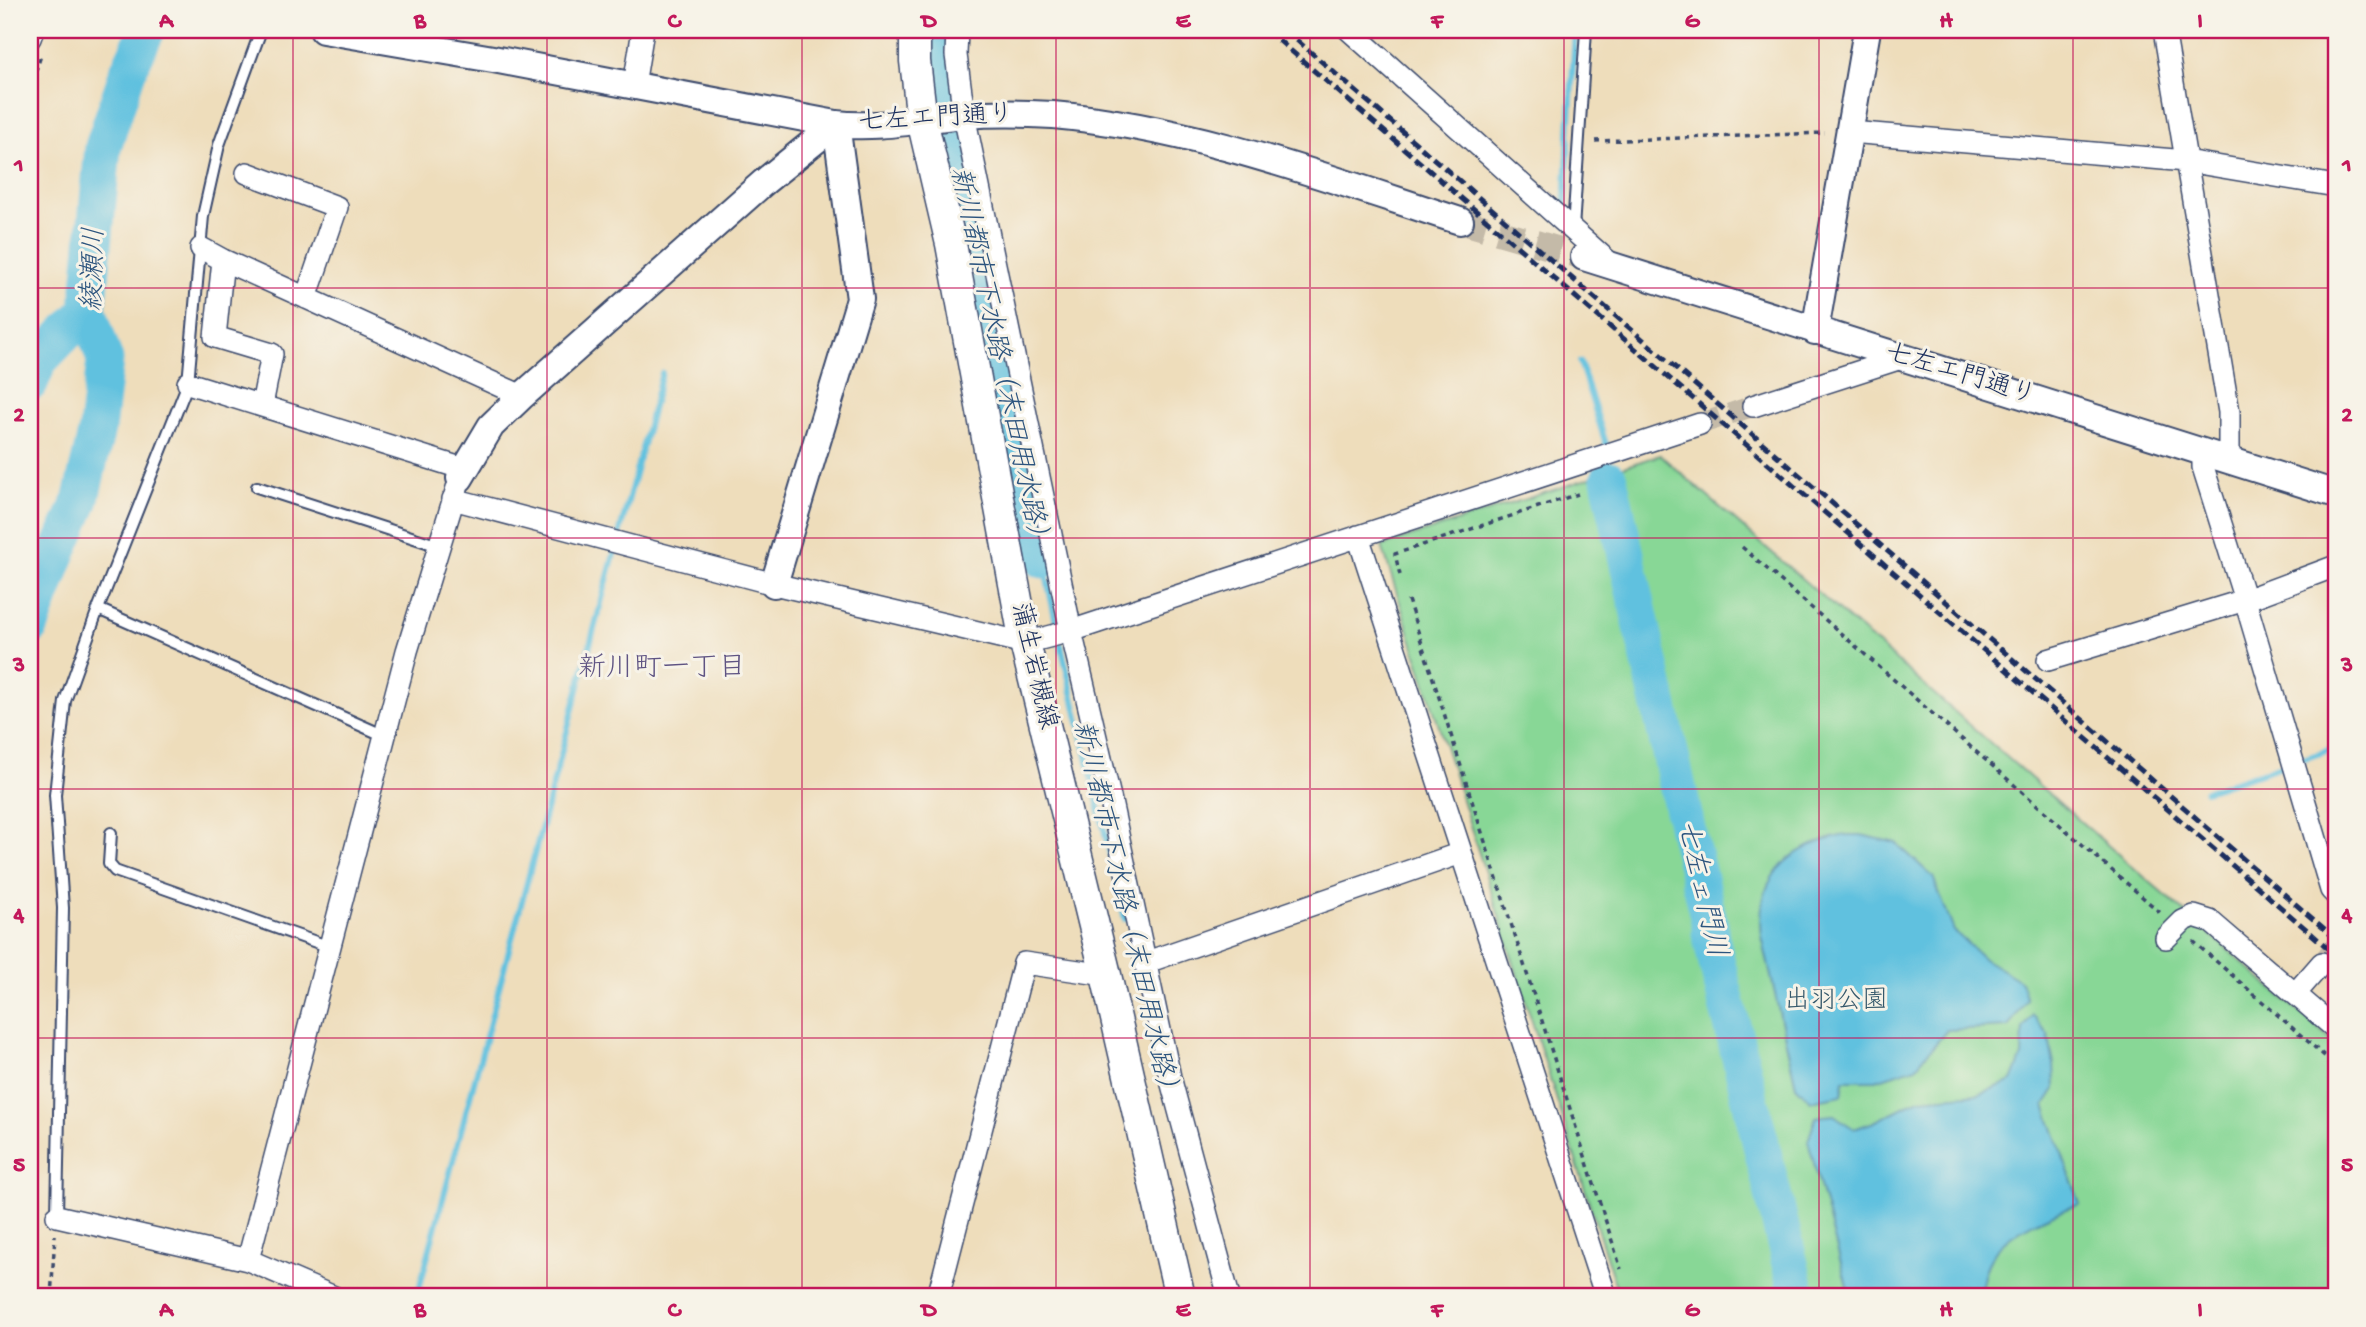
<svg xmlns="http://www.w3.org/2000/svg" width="2366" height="1327" font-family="'Gochi Hand','Klee One',sans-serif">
<rect width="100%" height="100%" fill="#f7f3e8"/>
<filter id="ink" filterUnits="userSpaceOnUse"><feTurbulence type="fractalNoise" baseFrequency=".0143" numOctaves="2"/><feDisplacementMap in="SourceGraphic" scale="14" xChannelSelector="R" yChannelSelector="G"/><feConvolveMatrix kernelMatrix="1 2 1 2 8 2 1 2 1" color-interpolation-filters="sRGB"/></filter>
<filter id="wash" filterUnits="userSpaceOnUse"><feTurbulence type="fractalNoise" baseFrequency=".00686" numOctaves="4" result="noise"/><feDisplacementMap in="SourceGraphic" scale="28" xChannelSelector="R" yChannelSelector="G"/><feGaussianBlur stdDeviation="1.57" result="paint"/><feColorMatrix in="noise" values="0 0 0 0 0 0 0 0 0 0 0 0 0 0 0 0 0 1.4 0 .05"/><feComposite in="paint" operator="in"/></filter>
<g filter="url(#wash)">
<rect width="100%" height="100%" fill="#edb"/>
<path fill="#88d796" stroke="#52837a" stroke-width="2" d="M1660 455 2336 1044V1297H1619L1382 546Z"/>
<path fill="#61c1df" stroke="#3e789e" stroke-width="2" d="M1845 835H1861L1896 843 1933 877 1954 931 1984 959 2016 978 2021 982 2027 999 2008 1027 1947 1030 1916 1067 1876 1080H1844L1842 1095 1811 1101 1796 1086 1762 937C1755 876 1788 847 1845 835Z
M2033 1015 2048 1034 2054 1064 2055 1089 2045 1105 2080 1204C2050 1214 2001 1233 1988 1264 1983 1275 1982 1287 1979 1297H1850L1808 1141 1816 1117 1834 1115 1854 1129 1874 1122 1919 1099 1979 1094 2012 1081 2022 1056 2023 1028Z"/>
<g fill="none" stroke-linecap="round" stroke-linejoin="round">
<path stroke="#61c1df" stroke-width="6" d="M1565 205 1575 30
M1580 362 1606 444 1609 479
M1043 560 1057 627
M1061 645 1125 919
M2206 791 2336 748
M1203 1247 1216 1297
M417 1297 662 373"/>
<path stroke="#61c1df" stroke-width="37" d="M940 30 943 100
M949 132 976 251 1023 488 1043 560
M30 383 39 361 88 310
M1609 479 1688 833 1710 925V934L1798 1297
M30 628 56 557 80 502 97 429 105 360 88 310 103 147 128 71 147 30"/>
</g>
</g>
<g filter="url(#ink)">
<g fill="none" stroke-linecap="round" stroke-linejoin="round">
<path stroke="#c4baa8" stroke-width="21" stroke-dasharray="21 10" stroke-linecap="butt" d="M1700 424 1753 406
M2322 963 2336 946"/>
<path stroke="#c4baa8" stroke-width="26" stroke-dasharray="26 13" stroke-linecap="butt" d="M1460 221 1584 257"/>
<defs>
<path id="service" d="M1573 229 1586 30
M257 487 439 546
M98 609 385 736
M111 833 109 864 115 871 330 947
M57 1216 63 908 55 795 65 701 98 609 188 383 203 216 219 145 261 30"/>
<path id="minor" d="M957 30 956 55 964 115 1071 631 1110 797 1170 1077 1229 1297
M1349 30 1611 264
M2164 30 2229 412V461
M30 38 33 30
M634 85 643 30
M1850 132 2186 161 2336 186
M247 173 337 207 306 298
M201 248 223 260 522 396
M223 260 215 337 272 354 262 405
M188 383 464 469
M1753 406 1901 358
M2203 453V467L2245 600 2331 890 2336 895
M453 499 774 584 1025 643 1071 631 1700 424
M1358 536 1606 1297
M2048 660 2245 600 2336 566
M2166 938 2183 921 2194 916 2210 921 2336 1029
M1147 962 1461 853
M2295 994 2322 963
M57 1216 248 1260 334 1297
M248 1260 407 651 457 488
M938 1297 1024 963 1106 975"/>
<path id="tertiary" d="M323 30 493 59 836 124C879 129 920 119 963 115 992 113 1023 113 1053 115 1193 127 1327 178 1460 221
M1584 257 2336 494
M1815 331 1867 30
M460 478 491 426 522 396 764 182 836 124 860 299 774 584"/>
<path id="secondary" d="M915 30V61L922 120 951 244 1025 643 1106 975 1180 1297"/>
</defs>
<use href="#service" stroke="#3b496c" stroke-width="14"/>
<use href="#minor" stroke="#3b496c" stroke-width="24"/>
<use href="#tertiary" stroke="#3b496c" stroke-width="30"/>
<use href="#secondary" stroke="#3b496c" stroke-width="33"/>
<path stroke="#3b496c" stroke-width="3.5" stroke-dasharray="5 5" stroke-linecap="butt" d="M30 91 41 55
M1595 141 1825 133
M1742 547 2163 915
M1400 575 1395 554 1578 494
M1408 600 1621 1269
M2193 941 2336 1066
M51 1297 55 1235"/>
<use href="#service" stroke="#fff" stroke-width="10"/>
<use href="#minor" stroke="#fff" stroke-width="21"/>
<use href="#tertiary" stroke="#fff" stroke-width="26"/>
<use href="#secondary" stroke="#fff" stroke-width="30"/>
<path stroke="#1b2f5e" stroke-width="5" stroke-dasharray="10 5" stroke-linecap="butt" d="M1267 30 2336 955
M1285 30 2336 939"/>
</g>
</g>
<path fill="none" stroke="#c2185b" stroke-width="2" stroke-opacity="0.55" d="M293 30V1297M547 30V1297M802 30V1297M1056 30V1297M1310 30V1297M1564 30V1297M1819 30V1297M2073 30V1297M30 288H2336M30 538H2336M30 789H2336M30 1038H2336"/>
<g text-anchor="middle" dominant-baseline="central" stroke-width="6" stroke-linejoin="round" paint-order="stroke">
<g font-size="26" fill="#1b2f5e" stroke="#f7f3e8">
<text transform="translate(936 120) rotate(-3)">七左エ門通り</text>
<text transform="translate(1960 376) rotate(17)">七左エ門通り</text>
<text transform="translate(1032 666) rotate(77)">蒲生岩槻線</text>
</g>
<g font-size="26" fill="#36596c" stroke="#f7f3e8">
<text x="1836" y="1002">出羽公園</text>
</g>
<g font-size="28" font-style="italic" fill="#2c547e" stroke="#f7f3e8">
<text transform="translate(95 269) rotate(-88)">綾瀬川</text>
<text transform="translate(998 359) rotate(78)">新川都市下水路（末田用水路）</text>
<text transform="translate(1700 889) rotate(77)">七左ェ門川</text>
<text transform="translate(1124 912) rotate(77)">新川都市下水路（末田用水路）</text>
</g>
<g font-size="28" fill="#5f5483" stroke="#f7f3e8">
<text x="662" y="669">新川町一丁目</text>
</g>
</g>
<rect width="2366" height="1327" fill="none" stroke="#f7f3e8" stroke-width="77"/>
<rect x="38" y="38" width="2290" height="1250" fill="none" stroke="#c2185b" stroke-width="2.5"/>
<g font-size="23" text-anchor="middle" font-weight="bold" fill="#c2185b">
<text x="166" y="27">A</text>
<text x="420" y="27">B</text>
<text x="674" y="27">C</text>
<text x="929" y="27">D</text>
<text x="1183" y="27">E</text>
<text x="1437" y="27">F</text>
<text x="1692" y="27">G</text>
<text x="1946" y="27">H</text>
<text x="2200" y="27">I</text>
<text x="19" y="171">1</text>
<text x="2347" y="171">1</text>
<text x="19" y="421">2</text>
<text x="2347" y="421">2</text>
<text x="19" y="671">3</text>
<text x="2347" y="671">3</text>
<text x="19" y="921">4</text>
<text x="2347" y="921">4</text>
<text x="19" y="1171">5</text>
<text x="2347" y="1171">5</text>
<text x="166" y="1316">A</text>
<text x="420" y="1316">B</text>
<text x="674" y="1316">C</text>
<text x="929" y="1316">D</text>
<text x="1183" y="1316">E</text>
<text x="1437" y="1316">F</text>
<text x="1692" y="1316">G</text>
<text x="1946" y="1316">H</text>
<text x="2200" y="1316">I</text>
</g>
</svg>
